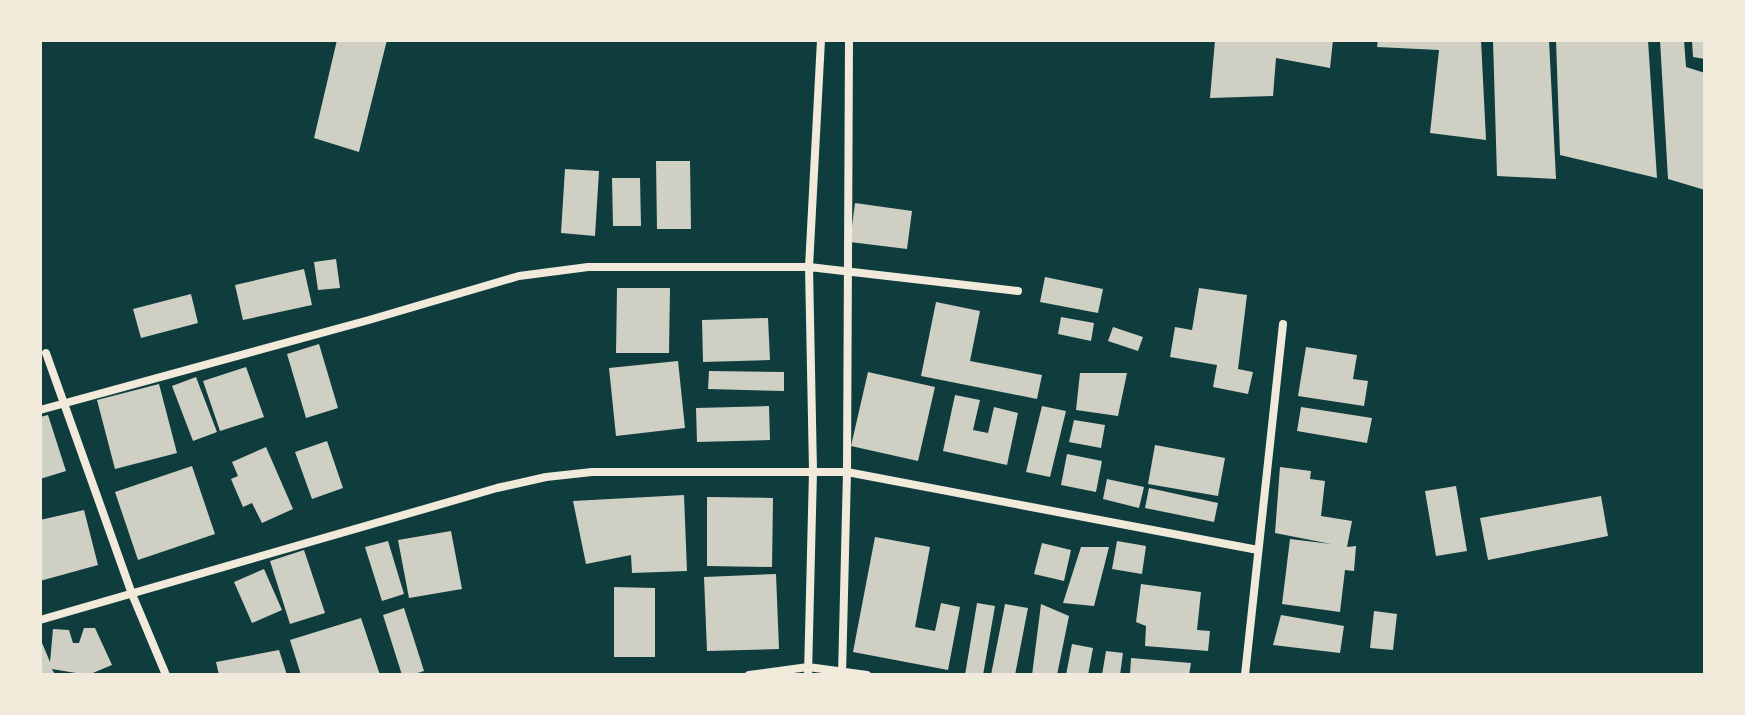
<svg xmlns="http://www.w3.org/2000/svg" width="1745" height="715" font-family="Signika,sans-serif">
<rect width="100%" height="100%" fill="#0f3d3e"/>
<path fill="#cfcfc3" d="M337 40H387L359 152 314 138Z
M1215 40H1333L1330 68 1276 58 1273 96 1210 98Z
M1378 40H1481L1486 140 1430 133 1439 50 1377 47Z
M1493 40H1549L1556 179 1497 176Z
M1556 40H1648L1657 178 1560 155Z
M1660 40H1684L1686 67 1705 73V190L1668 179Z
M1692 40H1705V59L1693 57Z
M656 161H690L691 229H657Z
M565 169 599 171 595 236 561 233Z
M612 178H640L641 226H613Z
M855 203 912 211 907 249 850 242Z
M336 259 340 288 318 290 314 262Z
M304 269 312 305 243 320 235 285Z
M1045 277 1103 289 1098 313 1040 302Z
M617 288H670L669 353H616Z
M1199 288 1247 295 1238 369 1253 372 1248 394 1213 387 1217 365 1170 357 1175 327 1192 330Z
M191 294 198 323 141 338 133 309Z
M936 302 980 311 970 361 1042 375 1037 399 921 376Z
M1061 317 1094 323 1091 341 1058 334Z
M768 318 770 360 703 362 702 320Z
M1113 327 1143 337 1138 351 1108 341Z
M319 344 338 408 306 418 287 354Z
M1306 347 1357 355 1353 379 1368 381 1364 406 1298 396Z
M678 361 685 428 616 436 609 368Z
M246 367 264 417 220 431 203 381Z
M709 371 784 372V391L708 389Z
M868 372 935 387 918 461 851 446Z
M1080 373H1127L1118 416 1076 410Z
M196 377 217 432 193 441 172 386Z
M159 384 177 453 115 469 97 400Z
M955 395 980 400 973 430 988 433 994 407 1018 413 1007 465 943 451Z
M769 406 770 440 697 442 696 408Z
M1042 406 1066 411 1050 477 1026 472Z
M1301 407 1372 418 1367 443 1297 431Z
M48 415 66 471 40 479V417Z
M1074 420 1105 425 1101 448 1069 442Z
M327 441 343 488 312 499 295 452Z
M1155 445 1225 458 1218 496 1148 484Z
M266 447 293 509 262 523 252 503 243 507 231 479 238 476 232 462Z
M1067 454 1102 461 1096 492 1061 485Z
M192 466 215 534 138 560 115 492Z
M1280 467 1311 471 1310 479 1325 481 1321 516 1352 521 1347 547 1356 546 1354 571 1345 570 1340 612 1282 604 1290 539 1331 544 1275 533Z
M1107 479 1144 487 1139 508 1103 499Z
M1456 486 1467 551 1436 556 1425 491Z
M1149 488 1218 503 1214 522 1145 508Z
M684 495 687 571 632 573 631 555 586 564 573 501Z
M1601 496 1608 536 1488 560 1480 518Z
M707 497 773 498 772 567 707 566Z
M84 510 98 565 40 581V520Z
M451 531 462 589 409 598 398 540Z
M875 537 930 547 915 627 935 631 941 603 960 607 948 670 853 652Z
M388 541 404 594 382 601 365 547Z
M1117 541 1146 546 1142 574 1112 569Z
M1042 543 1071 550 1064 581 1034 574Z
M1081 547H1109L1094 606 1063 603Z
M304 550 325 613 290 624 270 561Z
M264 569 282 610 252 623 234 582Z
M776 574 779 649 707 651 704 577Z
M1141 584 1201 592 1197 630 1210 631 1208 651 1145 646 1146 626 1136 622Z
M614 587 655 588V657H614Z
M977 603 995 606 983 675H965Z
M1005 604 1028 608 1015 675H991Z
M1041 604 1069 616 1057 675H1032Z
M404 608 424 671 411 675H402L383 615Z
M1374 611 1397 614 1393 650 1370 648Z
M1281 615 1344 626 1340 653 1273 645Z
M361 618 380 675H301L290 640Z
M84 628H95L112 665 88 675 52 669 55 675H40V638L50 662 53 629 69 630 73 643H79Z
M1072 644 1093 648 1088 675H1066Z
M279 650 287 675H219L216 662Z
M1106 651 1123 653 1120 675H1102Z
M1131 658 1191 663 1189 675H1130Z"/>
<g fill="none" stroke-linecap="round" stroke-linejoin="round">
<path stroke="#f1e9da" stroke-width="8" d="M46 353 132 594 166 675
M40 410 369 320 519 276 588 267H809L1018 291
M40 620 497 488 546 477 592 472H847L1258 550
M749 675 808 667 867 675
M808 675 813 471 809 267 821 40
M842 675 847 472 849 40
M1245 675 1283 324"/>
</g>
<rect width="1745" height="715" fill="none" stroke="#f1e9da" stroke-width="84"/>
</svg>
